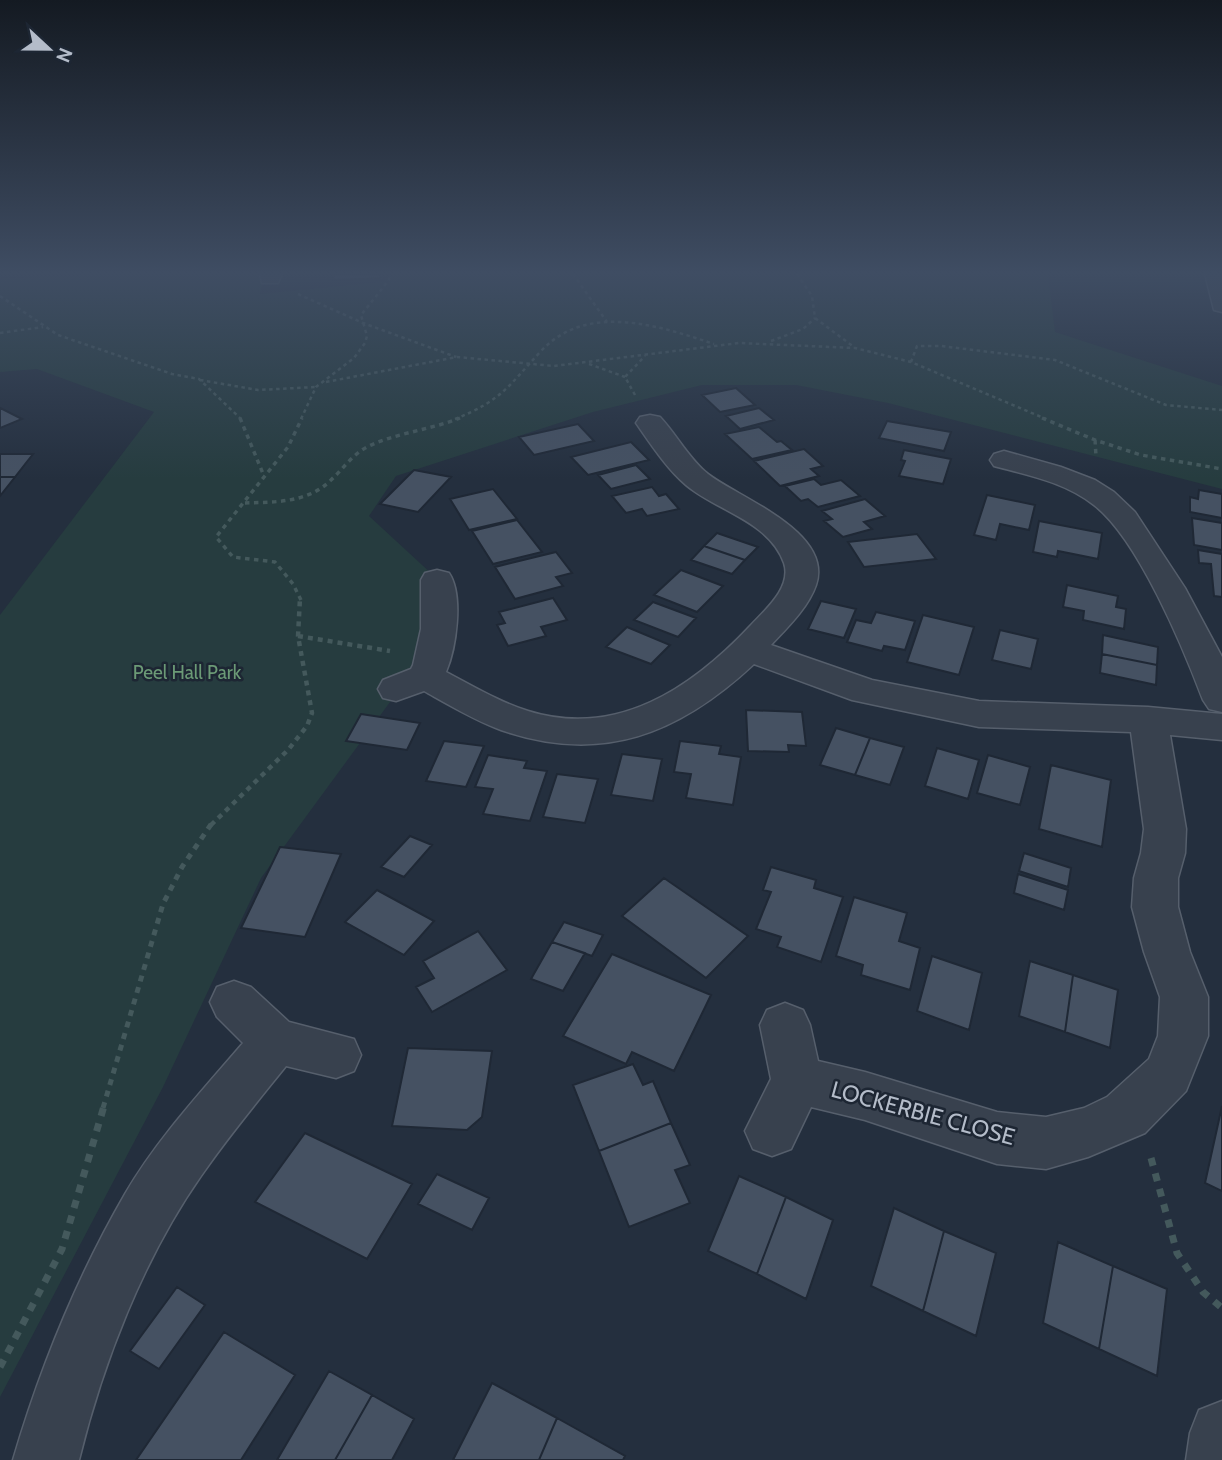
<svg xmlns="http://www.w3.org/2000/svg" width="1222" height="1460" font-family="Cabin,sans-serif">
<rect width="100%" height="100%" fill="#242f3e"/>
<path fill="#263c3f" d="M109 274H264L260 294 381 282 395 274H1048L1055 332 1222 386V489L888 403 796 385H702L593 412 396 476 369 516 434 576V642L261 878 163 1087 0 1397V615L154 412 37 369 0 372V279Z"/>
<path fill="#455162" stroke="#1f2835" stroke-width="2" d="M334 274H380V278L333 280Z
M736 388 755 405 720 412 702 395Z
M0 408 22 419 0 428Z
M759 408 774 420 740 429 726 416Z
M887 421 951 432 944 451 879 438Z
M578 424 594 441 534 455 519 437Z
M759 427 777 442 781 441 792 450 752 459 725 434Z
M631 442 649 460 588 475 571 457Z
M804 449 823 466 811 469 819 476 780 486 754 461Z
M904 450 951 459 943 484 899 476 905 461 901 460Z
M0 454H33L15 477H0Z
M636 465 650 479 611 489 598 475Z
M414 470 451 477 418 512 380 504Z
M0 477H15L0 496Z
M814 479 821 485 841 480 860 496 818 507 808 499 801 501 785 486Z
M652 487 659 496 666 494 679 509 647 516 642 509 626 513 612 496Z
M493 489 517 519 469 530 450 499Z
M1199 490 1222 494V518L1190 512V497L1198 499Z
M987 495 1035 505 1029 530 1000 524 996 540 974 535Z
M865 499 885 516 864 522 872 529 843 537 824 521 832 519 822 511Z
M1192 518 1222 523V550L1194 545Z
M517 520 542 552 493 564 472 531Z
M1039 521 1102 533 1098 559 1058 551 1057 557 1033 552Z
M717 533 758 547 745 560 704 546Z
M917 534 936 559 864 567 848 542Z
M704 546 745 560 732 574 691 560Z
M1198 550 1222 554V597L1214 596 1211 564 1199 563Z
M556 552 572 573 556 577 563 586 515 599 495 567Z
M681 570 723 586 697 612 654 595Z
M1067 585 1118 596 1116 607 1126 609 1124 629 1083 620 1084 611 1063 607Z
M553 598 567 620 541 627 546 636 508 646 497 625 505 623 499 612Z
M821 601 856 609 844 638 808 629Z
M653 602 696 618 678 637 634 620Z
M876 612 915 621 905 650 884 646 882 651 847 642 856 620 871 623Z
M923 615 974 627 959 675 907 662Z
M627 627 670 645 651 664 606 647Z
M1000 630 1038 639 1031 669 992 660Z
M1103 635 1158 647 1157 665 1102 654Z
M1102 654 1157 665 1156 685 1100 673Z
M746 710 802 712 806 746 788 745 789 752 748 751Z
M361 714 420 723 407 750 346 741Z
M836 728 870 738 855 775 820 765Z
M870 738 904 747 890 785 855 775Z
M444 741 484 746 466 787 426 781Z
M680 741 721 746 719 754 741 757 733 805 686 798 691 774 674 772Z
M937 748 979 760 968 799 925 786Z
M622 754 662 759 653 801 611 795Z
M488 755 527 761 524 768 547 771 530 821 483 814 493 789 475 787Z
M988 755 1030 767 1020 805 977 793Z
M1051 765 1111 780 1102 847 1039 829Z
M557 774 598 779 585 823 543 817Z
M410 836 432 845 404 877 381 867Z
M280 847 341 854 305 937 241 928Z
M1024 853 1071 868 1068 887 1019 871Z
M771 867 816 880 814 888 843 897 821 962 777 947 781 937 756 929 771 892 763 890Z
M1018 874 1068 890 1064 910 1014 893Z
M664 878 748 936 706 978 622 916Z
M377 890 434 921 404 955 345 922Z
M854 897 907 913 899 941 920 948 910 990 861 975 863 965 836 956Z
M564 922 603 935 592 956 552 942Z
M478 931 507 970 432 1012 416 987 434 978 423 961Z
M552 942 585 953 563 991 531 979Z
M612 954 711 995 674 1071 632 1052 626 1064 563 1036Z
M932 956 982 973 969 1030 917 1011Z
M1030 961 1073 975 1065 1032 1019 1016Z
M1073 975 1118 990 1110 1048 1065 1032Z
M408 1048 492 1051 482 1117 467 1130 392 1126Z
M633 1064 643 1085 653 1081 671 1123 599 1151 573 1085Z
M1222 1106V1191L1205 1183Z
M671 1123 690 1165 675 1170 690 1203 629 1227 599 1151Z
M305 1133 412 1184 367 1259 255 1202Z
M437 1174 489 1198 472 1230 418 1204Z
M739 1176 786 1197 757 1274 708 1251Z
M786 1197 833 1220 806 1299 757 1274Z
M894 1208 944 1231 923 1311 871 1286Z
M944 1231 996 1253 976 1336 923 1311Z
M1058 1242 1113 1266 1099 1349 1043 1323Z
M1113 1266 1167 1289 1157 1376 1099 1349Z
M177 1287 205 1305 159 1369 130 1351Z
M224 1332 295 1375 241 1460H136Z
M329 1371 372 1395 335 1460H277Z
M492 1383 557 1418 539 1460H453Z
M372 1395 414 1419 392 1460H335Z
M557 1418 625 1456 623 1460H539Z"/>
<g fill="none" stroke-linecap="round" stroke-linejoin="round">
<defs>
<path id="minor" d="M260 274H282L278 283H262Z
M1205 274H1222V312L1214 310Z
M650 415 660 417C677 435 689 459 708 474 739 498 834 532 816 585 808 608 787 628 771 645L872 680 979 701 1148 707 1222 714V740L1170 735 1186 829 1185 853 1178 878V907L1190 952 1208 997V1036L1186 1091 1145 1133 1088 1157 1046 1169 997 1164 865 1120 811 1107 791 1149 772 1156 753 1149 745 1131 771 1079 760 1025 767 1010 785 1003 803 1010 810 1025 818 1061 865 1072 997 1112 1046 1117 1084 1108 1107 1097 1149 1059 1158 1036 1160 997 1144 952 1132 907 1134 878 1141 853 1144 829 1131 732 979 727 852 700 754 664C679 734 602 765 501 730 474 720 449 705 424 691L396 701 383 698 378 689 383 680 411 669 413 665 421 629V580L425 573 437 570 449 573C464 595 456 649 446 672 473 686 499 702 528 711 617 739 692 688 751 625 766 609 792 587 784 563 769 521 717 511 686 485 667 469 650 443 636 423L640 417Z
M1004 451 1061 467 1095 480 1114 492 1135 512 1185 588 1222 657V712L1209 709 1203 700C1183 647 1138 539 1094 505 1065 482 1028 475 994 466L990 460 994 454Z
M234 981 251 987 289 1022 354 1039 361 1055 354 1071 336 1078 286 1066C257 1102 227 1138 201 1176 143 1259 103 1362 79 1460H13C40 1368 77 1277 125 1194 157 1139 202 1091 243 1043L217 1017 210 1002 217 987Z
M1222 1401V1460H1186L1190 1433 1199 1410Z"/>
</defs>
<use href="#minor" stroke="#565f6c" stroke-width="3"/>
<path stroke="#44595c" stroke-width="2.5" stroke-dasharray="3.5 3.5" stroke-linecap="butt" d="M573 274 607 322
M797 274 812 296 815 318 854 347
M298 294 363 323 456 357
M0 296 58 335 172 374 199 379 241 419
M0 333 43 327
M771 341 803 329 815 318
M911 362 917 346H941L1055 360 1166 405 1222 410
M589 364 625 377
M200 380 258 390 316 387
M326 382 457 357 554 366 739 343 855 348 911 362 1046 419
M635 395 625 377 645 356
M301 419 316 387 354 358 365 343 367 336 361 315 389 280 390 274
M455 419C503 400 509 385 542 350 588 302 660 326 714 344"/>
<path stroke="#44595c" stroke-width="3.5" stroke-dasharray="4.5 4.5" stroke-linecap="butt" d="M240 418 264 476
M1042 418 1095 440 1141 455 1222 469
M1095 440 1096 456
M245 503C275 502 308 503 331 480 343 469 352 455 367 447 395 433 430 430 460 418
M301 600 293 584 275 562 233 557 216 537 288 447 302 418"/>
<path stroke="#44595c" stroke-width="4.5" stroke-dasharray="5 5" stroke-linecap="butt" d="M298 636 390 651
M211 825 288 750 307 726 312 713 298 636 300 598"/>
<path stroke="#44595c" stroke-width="5" stroke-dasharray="6 6" stroke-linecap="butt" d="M103 1108 163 904 182 867 212 823"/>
<path stroke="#44595c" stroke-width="7" stroke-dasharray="8 8" stroke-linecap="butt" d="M1151 1158 1177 1253 1203 1292 1222 1308
M0 1367 62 1249 104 1106"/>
<use href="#minor" fill="#38414e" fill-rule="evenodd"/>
</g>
<linearGradient id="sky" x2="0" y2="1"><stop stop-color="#141a22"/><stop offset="0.57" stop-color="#3f4d63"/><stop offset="1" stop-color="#3f4d63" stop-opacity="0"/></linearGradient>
<rect width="1222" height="479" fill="url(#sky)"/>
<g text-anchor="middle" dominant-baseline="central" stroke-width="5" stroke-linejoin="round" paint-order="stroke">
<g font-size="19" fill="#6b9a76" stroke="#1d2633">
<text x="187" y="672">Peel Hall Park</text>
</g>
<g font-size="23" fill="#b4bcc9" stroke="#1d2633">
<text transform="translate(923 1113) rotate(15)">LOCKERBIE CLOSE</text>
</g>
</g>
<g transform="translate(49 49) rotate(112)" stroke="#1d2633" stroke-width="5" paint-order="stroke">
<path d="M0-5L12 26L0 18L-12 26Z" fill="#b4bcc9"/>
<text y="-10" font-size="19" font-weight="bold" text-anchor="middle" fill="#b4bcc9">N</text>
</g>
</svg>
